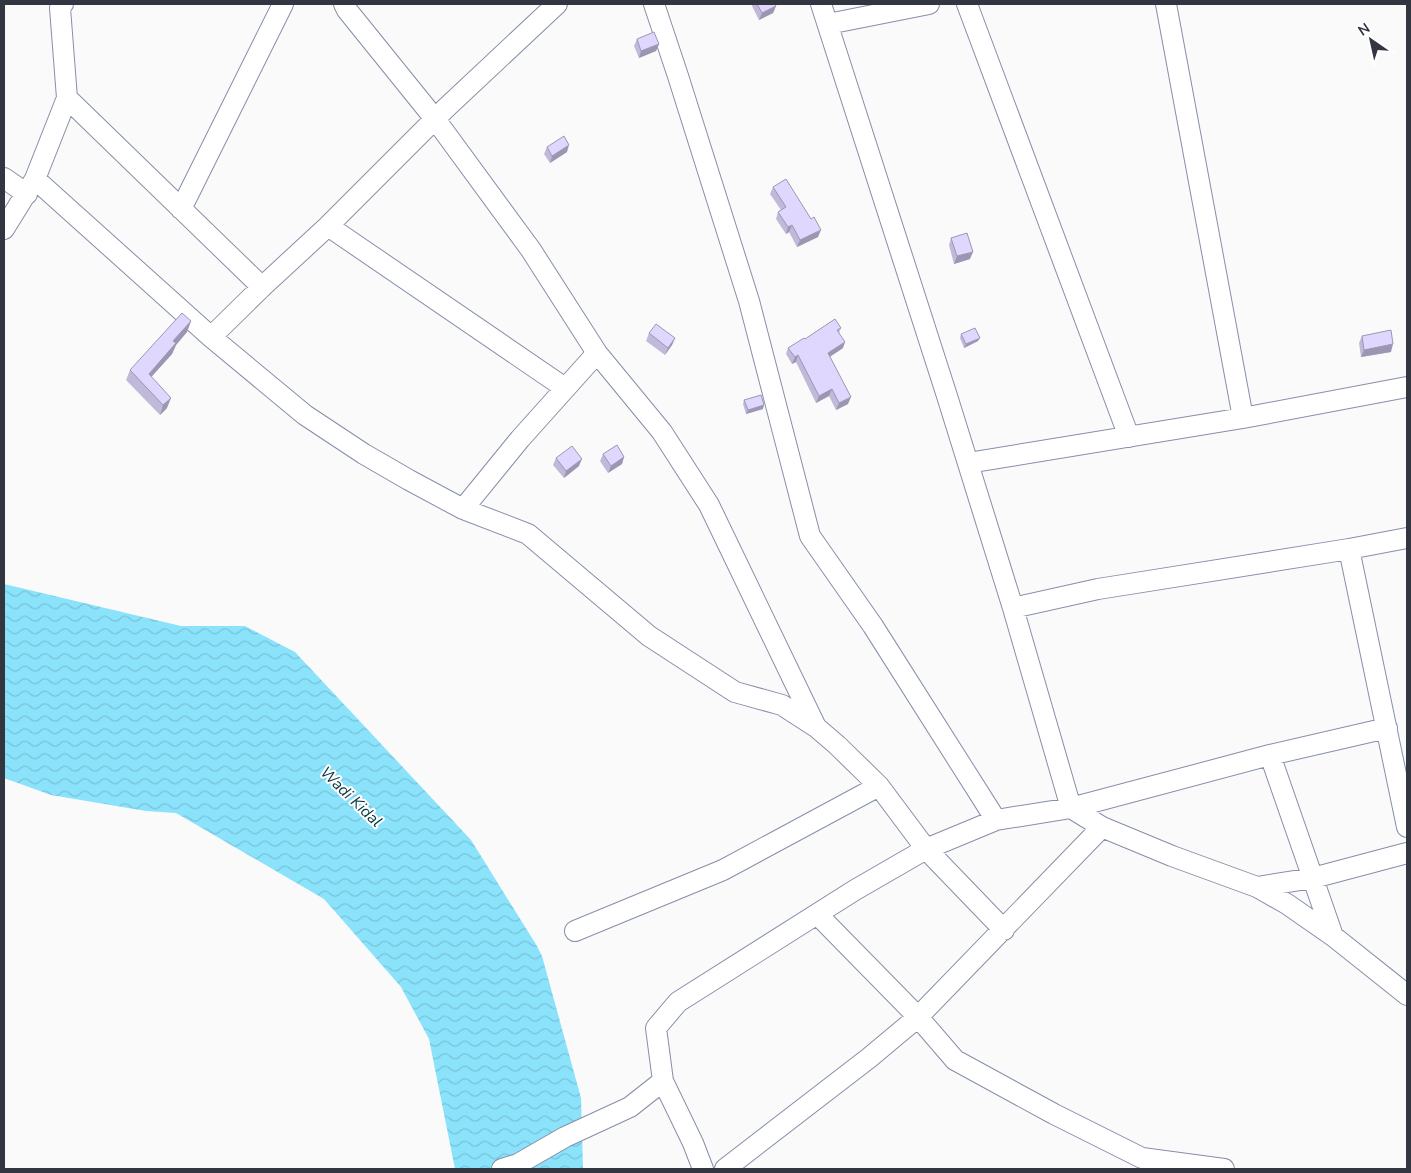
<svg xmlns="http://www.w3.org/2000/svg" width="1411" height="1173" font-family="'Nunito Sans',sans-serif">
<defs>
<pattern id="water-waves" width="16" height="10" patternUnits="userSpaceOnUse" patternTransform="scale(1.25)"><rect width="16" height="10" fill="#8ae3fb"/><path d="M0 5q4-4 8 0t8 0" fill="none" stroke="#78c3d8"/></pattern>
</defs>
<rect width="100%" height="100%" fill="#fafafa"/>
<path fill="url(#water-waves)" d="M4 584 181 626H245L295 652 471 840 537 946 542 956 581 1098 583 1169H455L429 1039 401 987 324 899 176 813 146 811 51 795 4 778Z"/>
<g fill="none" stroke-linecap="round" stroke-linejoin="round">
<defs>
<path id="minor" d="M344 4 347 10 435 119 531 250 597 353 662 432 709 505 816 727
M654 4 678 76 749 301 810 536 873 626 996 820
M821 4 947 396 1013 608 1071 808 1270 755 1387 728
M967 4 1129 437
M1166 4 1243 418
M828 24 929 4
M67 98 262 287
M4 178 27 194
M35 179 211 337 305 415 364 454 409 480 463 509 528 534 649 636 735 692 782 705 816 727 837 745 879 786 926 849 1004 930
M181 209 283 4
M328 226 565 388
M4 229 35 179 67 98 60 8 63 4
M211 337 262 287 328 226 446 108 557 4
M968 463 1243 418 1407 387
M463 509 520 439 597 353
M1349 549 1407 827
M1013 608 1098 589 1349 549 1407 538
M1270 755 1333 936
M1257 887 1313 878 1407 853
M818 915 918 1017 955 1060 1054 1114 1142 1158 1224 1169
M575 931 723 870 879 786
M502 1169 518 1164 565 1137 630 1107 663 1081
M703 1169 693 1143 663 1081 656 1028 678 1002 855 890 926 849 996 820 1071 808 1102 827 1172 856 1257 887 1287 904 1333 936 1407 995
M725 1169 869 1058 918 1017 1102 827"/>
</defs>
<use href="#minor" stroke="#868fa9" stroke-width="22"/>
<use href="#minor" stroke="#fff" stroke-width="20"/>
</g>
<path fill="#c1b9da" d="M753 4H775L776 6 773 13 759 20 752 6Z
M637 39 659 44 656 51 639 58 634 46Z
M547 147 567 152 550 163 544 154Z
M773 187 818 237 797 247 789 232 786 234 776 219 778 212 781 210 770 194Z
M951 238 970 259 954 264 949 245Z
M191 321 187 332 176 345 172 354 151 377 167 408 160 415 126 380 130 370Z
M841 328 839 333 843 348 830 357 848 404 836 410 829 396 816 403 796 362 792 364 786 354 788 348 805 339Z
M649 333 675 338 672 345 665 355 646 341Z
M961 334 978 341 964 348 960 338Z
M1362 336 1391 352 1361 357 1359 343Z
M744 400 763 409 746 414 743 404Z
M603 454 624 457 622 464 608 473 600 461Z
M556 458 579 466 564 478 553 465Z"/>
<path fill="#9d96b2" d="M776 6 773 13 759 20 762 13Z
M659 44 656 51 639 58 641 51Z
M569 145 567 152 550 163 552 156Z
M792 225 789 232 786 234 788 227Z
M821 230 818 237 797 247 800 240Z
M973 252 970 259 954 264 957 256Z
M191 321 187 332 176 345 172 354 145 384 149 374 173 341Z
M675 338 672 345 665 355 668 348Z
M980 338 978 341 964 348 966 344Z
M845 342 843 348 826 359 828 353Z
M1393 344 1391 352 1361 357 1364 350Z
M798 355 796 362 792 364 795 357Z
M832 389 829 396 816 403 819 396Z
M851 397 848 404 836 410 839 403Z
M171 398 167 408 160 415 163 405Z
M764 405 763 409 746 414 748 410Z
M624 457 622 464 608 473 611 466Z
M582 459 579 466 564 478 566 471Z"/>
<path fill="#e0d7fe" stroke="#9d96b2" d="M757 4H775L776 6 762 13Z
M654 32 659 44 641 51 637 39Z
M564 136 569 145 552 156 547 147Z
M786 179 811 219 814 217 821 230 800 240 792 225 788 227 778 212 786 207 773 187Z
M967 233 973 252 957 256 951 238Z
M182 313 191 321 173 341 176 343 149 374 171 398 163 405 130 370Z
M835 319 841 328 837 330 845 342 828 353 851 397 839 403 832 389 819 396 798 355 795 357 788 348 804 338 805 339Z
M656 324 675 338 668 348 649 333Z
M975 328 980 338 966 344 961 334Z
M1391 330 1393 344 1364 350 1362 336Z
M761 395 764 405 748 410 744 400Z
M617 445 624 457 611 466 603 454Z
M572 446 582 459 566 471 556 458Z"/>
<g text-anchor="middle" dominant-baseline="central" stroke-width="4" stroke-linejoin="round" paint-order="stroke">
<g font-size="16" font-style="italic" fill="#0a353f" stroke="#fff">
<text transform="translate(351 797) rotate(44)">Wadi Kidal</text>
</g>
</g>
<rect width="1411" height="1173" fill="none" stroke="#323641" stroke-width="10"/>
<g transform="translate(1371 40) rotate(326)" stroke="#ffffff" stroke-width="4" paint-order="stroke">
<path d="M0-4L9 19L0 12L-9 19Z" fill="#323641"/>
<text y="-8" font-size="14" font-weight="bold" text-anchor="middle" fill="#323641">N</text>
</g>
</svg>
